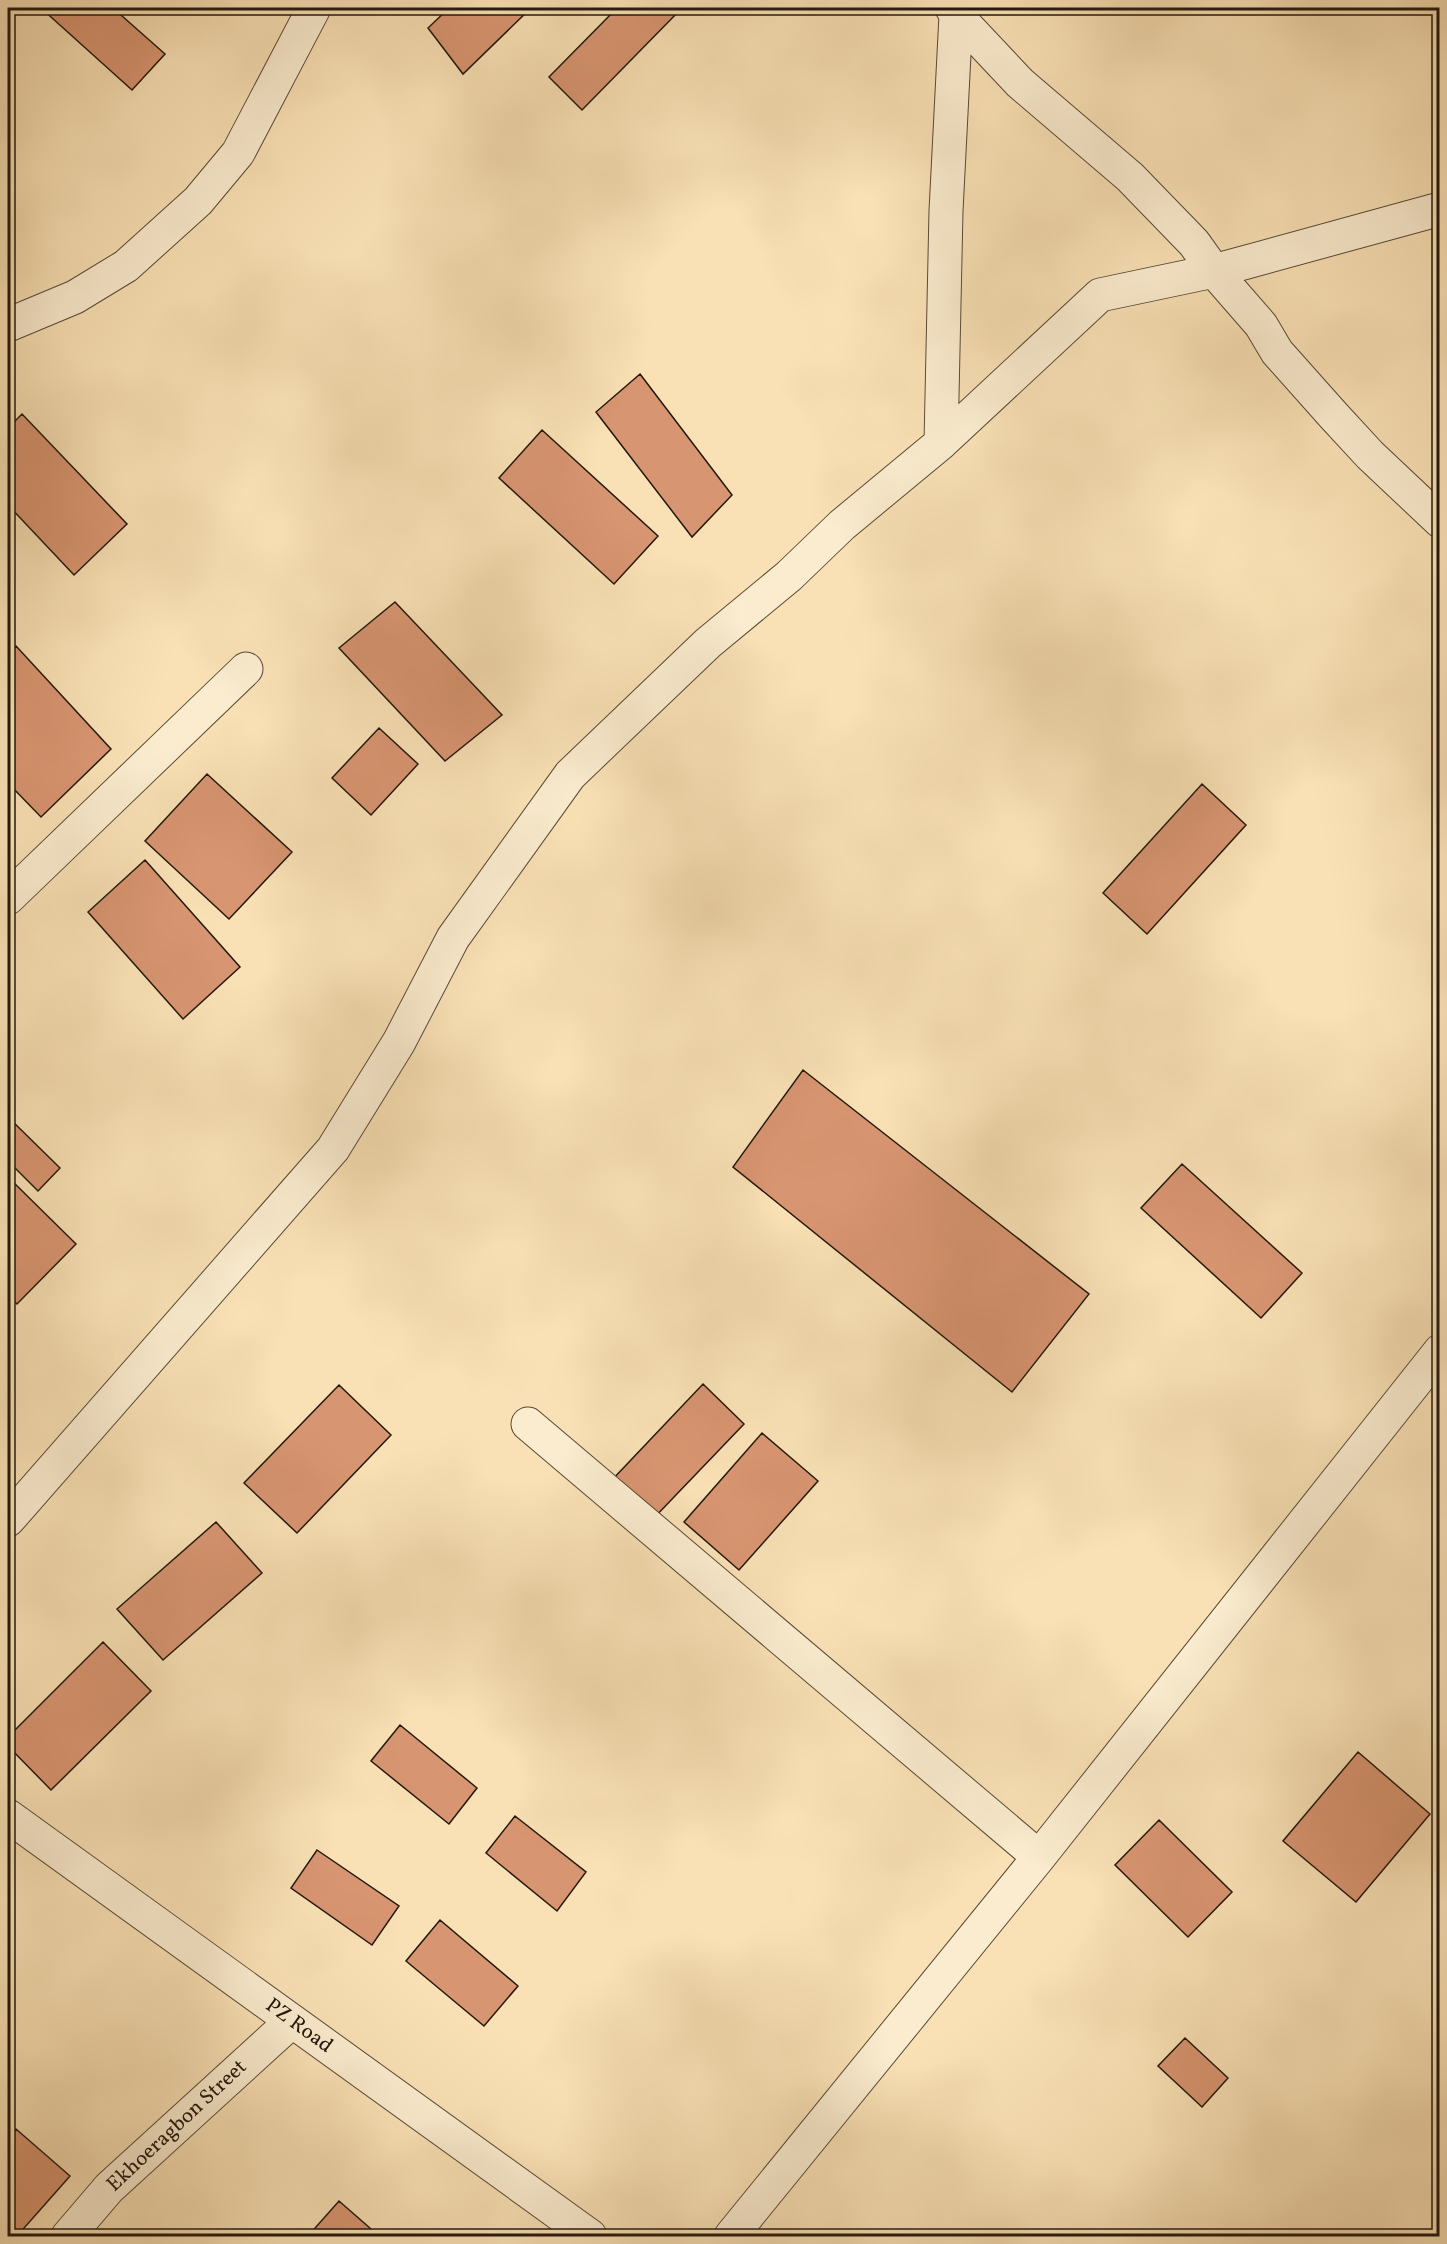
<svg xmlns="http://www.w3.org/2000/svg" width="1447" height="2244" font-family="Vollkorn,serif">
<rect width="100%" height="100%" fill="#f9e1b5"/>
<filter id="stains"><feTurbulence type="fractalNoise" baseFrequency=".00333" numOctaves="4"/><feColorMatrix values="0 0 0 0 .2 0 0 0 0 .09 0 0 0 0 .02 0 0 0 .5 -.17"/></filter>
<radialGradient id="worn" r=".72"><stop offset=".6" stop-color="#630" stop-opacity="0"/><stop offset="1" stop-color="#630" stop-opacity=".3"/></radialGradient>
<path fill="#d89571" stroke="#22180c" stroke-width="1.5" d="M41 8H113L165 54 132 90Z
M449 8H531L463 74 428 28Z
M617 8H682L582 110 549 77Z
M640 374 732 495 692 537 596 412Z
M22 414 127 524 74 575 8 505V428Z
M542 430 658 536 614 584 499 478Z
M395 602 502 715 445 761 339 648Z
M16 646 111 749 41 817 8 783V654Z
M379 728 418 764 371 815 332 778Z
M207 774 292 852 229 919 145 841Z
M1202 784 1246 825 1147 934 1103 893Z
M145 860 240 967 183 1019 88 912Z
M803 1070 1089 1294 1012 1392 733 1167Z
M8 1117 60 1168 38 1191 8 1161Z
M1182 1164 1302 1273 1261 1318 1141 1208Z
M8 1177 76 1244 17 1304 8 1295Z
M703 1384 744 1424 652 1520 611 1481Z
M339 1385 391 1435 297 1533 244 1483Z
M762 1433 818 1481 739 1570 684 1522Z
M216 1522 262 1573 163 1660 117 1609Z
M103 1642 151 1691 51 1790 8 1746V1737Z
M400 1725 477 1788 449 1824 371 1761Z
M1358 1752 1430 1814 1356 1902 1283 1841Z
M515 1816 586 1872 557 1911 486 1853Z
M1159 1820 1232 1892 1188 1937 1115 1865Z
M317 1850 399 1906 372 1945 291 1888Z
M440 1920 518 1986 484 2026 406 1961Z
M1185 2038 1228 2078 1202 2107 1158 2066Z
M16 2129 70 2176 17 2236H8V2138Z
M339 2201 379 2236H308Z"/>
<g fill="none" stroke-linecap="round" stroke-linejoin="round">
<defs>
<path id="minor" d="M956 15 1020 83 1130 177 1194 243 1214 271 1440 209
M8 325 75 297 126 266 198 201 238 153 314 8
M941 443 946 211 956 15 952 8
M8 898 246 669
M528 1424 1039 1857
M8 1520 333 1149 399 1042 453 938 570 775 708 643 789 576 842 525 941 443 1100 295 1214 271 1261 325 1277 352 1334 416 1370 455 1440 521
M8 1816 590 2236
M68 2236 109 2188 292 2021
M731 2236 1039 1857 1440 1351"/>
</defs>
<use href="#minor" stroke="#584a36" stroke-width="35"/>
<use href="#minor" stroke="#fbeccf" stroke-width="33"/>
</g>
<g text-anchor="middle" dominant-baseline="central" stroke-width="4.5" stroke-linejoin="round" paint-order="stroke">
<g font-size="21" fill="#22180c" stroke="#fbeccf">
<text transform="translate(299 2026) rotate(36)">PZ Road</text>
<text transform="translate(177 2126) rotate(-43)">Ekhoeragbon Street</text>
</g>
</g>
<rect width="1447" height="2244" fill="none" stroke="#f9e1b5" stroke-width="30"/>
<rect x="9" y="9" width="1429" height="2226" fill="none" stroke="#22180c" stroke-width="3"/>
<rect x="15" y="15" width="1417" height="2214" fill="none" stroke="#22180c" stroke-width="1.5"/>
<rect width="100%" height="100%" filter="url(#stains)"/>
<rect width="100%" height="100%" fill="url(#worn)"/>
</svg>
